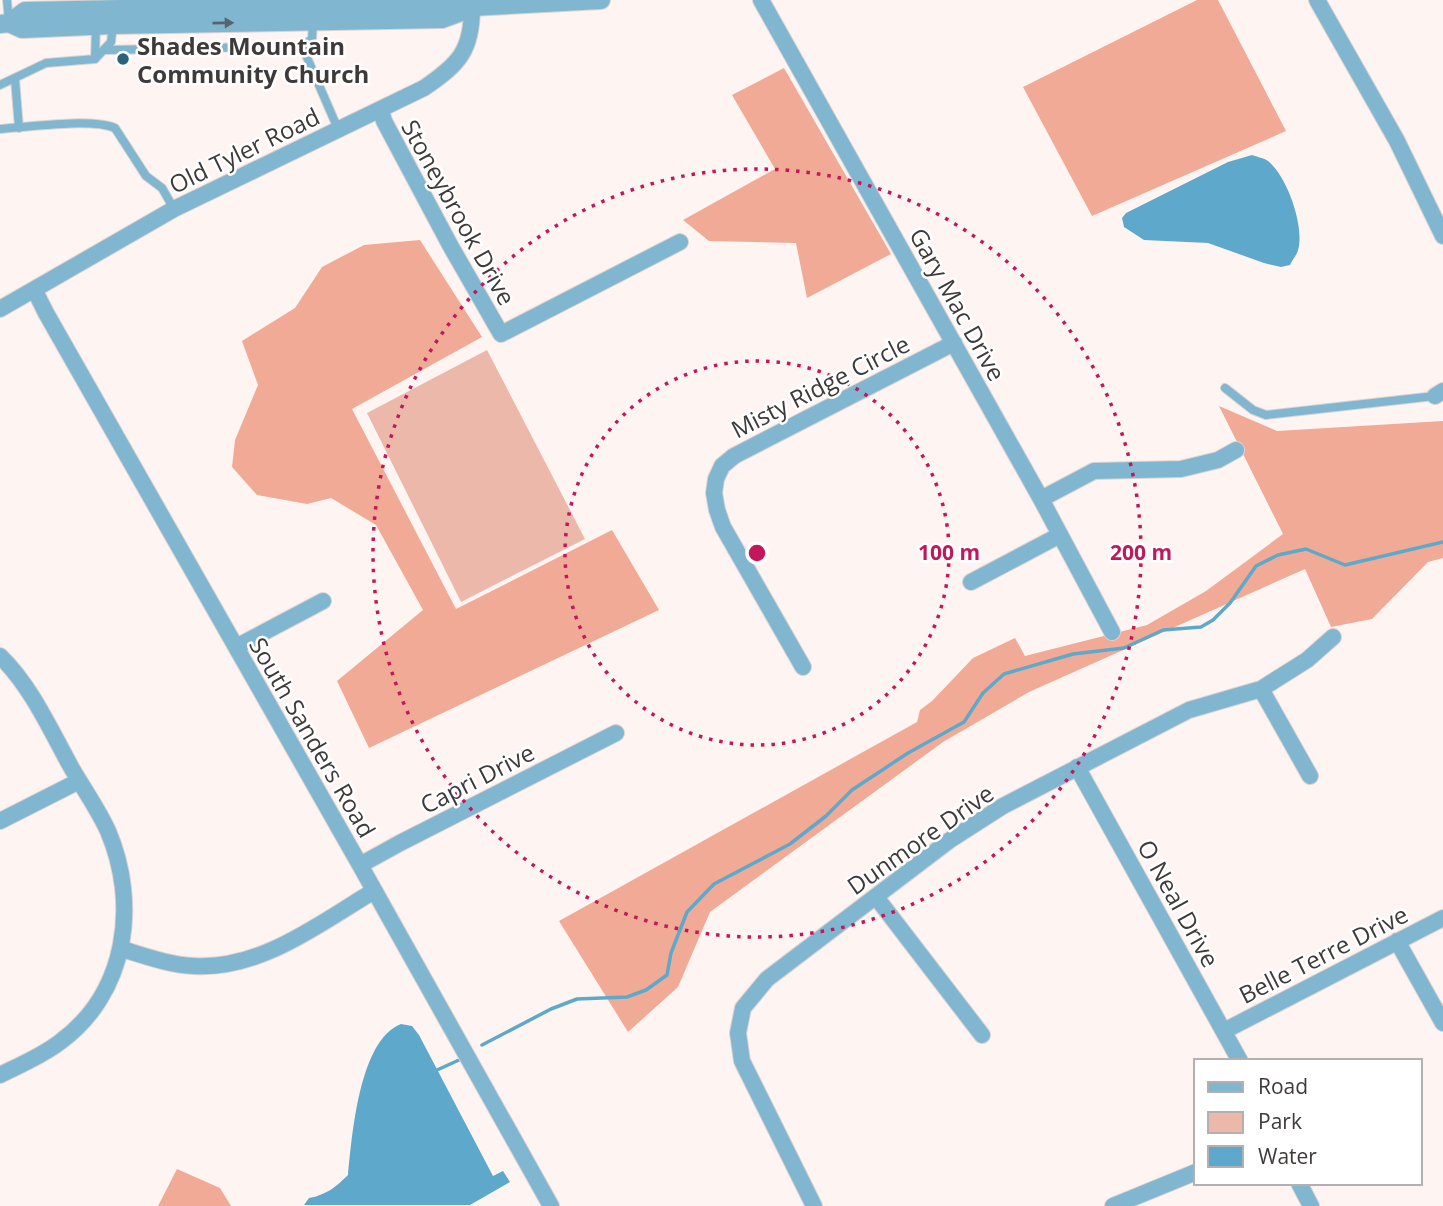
<svg xmlns="http://www.w3.org/2000/svg" width="1443" height="1206" font-family="'Open Sans',sans-serif">
<rect width="100%" height="100%" fill="#fef5f3"/>
<path fill="#ecb8aa" d="M487 350 585 539 461 602 367 413Z"/>
<path fill="#f1aa96" d="M1197 0H1218L1286 131 1092 216 1023 87Z
M784 68 891 254 807 298 796 243 709 241 683 220 775 169 732 95Z
M420 240 482 337 352 409 456 609 612 530 659 610 369 748 337 681 423 610 376 525 331 498 307 504 257 495 232 467 235 440 258 385 242 341 295 308 322 267 364 245Z
M1219 406 1277 431 1443 421V558L1428 562 1372 619 1331 627 1305 569 1029 692 943 742 710 912 678 987 628 1032 559 921 917 722 920 710 932 701 973 658 1015 638 1025 656 1147 625 1206 591 1283 534Z
M177 1169 220 1188 231 1206H158Z"/>
<path fill="#5ea9cb" d="M1252 155C1257 157 1264 158 1268 161 1287 176 1305 227 1298 250 1297 255 1292 260 1290 265L1281 267 1264 263 1208 243 1144 240 1124 227 1122 218 1126 213 1228 162Z
M401 1024 412 1026 419 1035 493 1176 503 1171 510 1182 470 1205H304L309 1198C326 1195 336 1187 348 1175 352 1136 359 1040 401 1024Z"/>
<g fill="none" stroke-linecap="round" stroke-linejoin="round">
<path stroke="#5ea9cb" stroke-width="3.5" d="M482 1045 551 1009 577 999 627 997 646 990 667 975 671 953 687 912 714 884 790 844 826 816 852 790 908 753 964 722 983 693 1004 674 1073 654 1124 648 1163 630 1201 627 1213 620 1230 603 1256 566 1278 555 1306 549 1345 565 1443 542
M437 1070 459 1060"/>
<defs>
<path id="service" d="M7 0 9 23
M96 26 95 59 111 42 113 25
M302 46 338 129
M107 50 302 46 312 39 313 22
M15 79 19 128
M0 85 46 63 95 59
M0 129C28 127 91 118 115 128L146 176 162 188 174 209
M1225 388 1253 410 1266 415 1435 396"/>
<path id="minor" d="M761 0 1041 499 1112 632
M1317 0 1397 141 1443 236
M381 110 384 121 450 245 501 334 680 242
M35 291 46 313 360 865 551 1206
M0 309 174 209 424 88C459 64 472 51 472 7
M1435 396 1443 391
M1041 499 1094 471 1181 469 1218 460 1236 450
M971 582 1060 535
M236 647 323 601
M0 656C31 686 50 729 71 767 83 788 98 809 108 831 139 904 127 993 60 1042 42 1056 20 1065 0 1075
M803 667 723 527 717 510 714 493 716 479 722 466 734 456 954 343
M1261 689 1310 776
M1077 767 1240 1061
M0 821 79 781
M360 865 400 843 616 733
M876 897 982 1035
M1397 941 1443 1023
M122 949C145 956 170 965 194 966 261 970 320 923 374 891
M1224 1031 1443 918
M1299 1183 1311 1206
M814 1206 742 1061 738 1033 743 1008 767 979 950 840 1003 806 1189 710 1261 689 1307 660 1333 637
M1113 1206 1196 1172"/>
<path id="tertiary" d="M9 23 25 11 313 5H441L472 7 601 0
M0 24 9 23 22 29 113 25 442 19 469 9"/>
</defs>
<use href="#service" stroke="#dbd3d2" stroke-width="10"/>
<use href="#minor" stroke="#dbd3d2" stroke-width="18"/>
<use href="#tertiary" stroke="#dbd3d2" stroke-width="20"/>
<use href="#service" stroke="#80b6d0" stroke-width="8"/>
<use href="#minor" stroke="#80b6d0" stroke-width="16"/>
<use href="#tertiary" stroke="#80b6d0" stroke-width="18"/>
</g>
<defs><path id="oneway-solid" d="M-6-.8H1V-3.2L6.5 0L1 3.2V.8H-6Z" transform="scale(1.75)"/></defs>
<use fill="#55656e" href="#oneway-solid" transform="translate(223 23) rotate(-1)"/>
<g fill="none" stroke="#c2185b" stroke-width="3.5" stroke-dasharray="3.5 7">
<circle cx="757" cy="553" r="192"/>
<circle cx="757" cy="553" r="384"/>
</g>
<circle fill="#29637c" stroke="#fff" stroke-width="2.5" cx="123" cy="59" r="7"/>
<g text-anchor="middle" dominant-baseline="central" stroke-width="5" stroke-linejoin="round" paint-order="stroke">
<g font-size="24" font-weight="bold" fill="#3e3a39" stroke="#fff" text-anchor="start">
<text x="137" y="45">Shades Mountain<tspan x="137" dy="28">Community Church</tspan></text>
</g>
<g font-size="24" fill="#3e3a39" stroke="#fff">
<text transform="translate(244 150) rotate(-26)">Old Tyler Road</text>
<text transform="translate(459 212) rotate(61)">Stoneybrook Drive</text>
<text transform="translate(958 304) rotate(61)">Gary Mac Drive</text>
<text transform="translate(820 386) rotate(-27)">Misty Ridge Circle</text>
<text transform="translate(313 737) rotate(60)">South Sanders Road</text>
<text transform="translate(477 778) rotate(-27)">Capri Drive</text>
<text transform="translate(920 839) rotate(-35)">Dunmore Drive</text>
<text transform="translate(1179 903) rotate(61)">O Neal Drive</text>
<text transform="translate(1323 954) rotate(-27)">Belle Terre Drive</text>
</g>
</g>
<circle cx="757" cy="553" r="10" fill="#c2185b" stroke="#fff" stroke-width="3.5"/>
<g font-size="21" text-anchor="middle" font-weight="bold" fill="#c2185b" stroke="#fff" stroke-width="5" stroke-linejoin="round" paint-order="stroke">
<text x="949" y="560">100 m</text>
<text x="1141" y="560">200 m</text>
</g>
<rect x="1194" y="1059" width="228" height="126" fill="#ffffff" stroke="#b2b0b0" stroke-width="2"/>
<rect x="1208" y="1082" width="35" height="10" fill="#80b6d0" stroke="#b2b0b0" stroke-width="2"/>
<text x="1258" y="1094" font-size="21" fill="#3e3a39">Road</text>
<rect x="1208" y="1112" width="35" height="21" fill="#ecb8aa" stroke="#b2b0b0" stroke-width="2"/>
<text x="1258" y="1129" font-size="21" fill="#3e3a39">Park</text>
<rect x="1208" y="1146" width="35" height="21" fill="#5ea9cb" stroke="#b2b0b0" stroke-width="2"/>
<text x="1258" y="1164" font-size="21" fill="#3e3a39">Water</text>
</svg>
